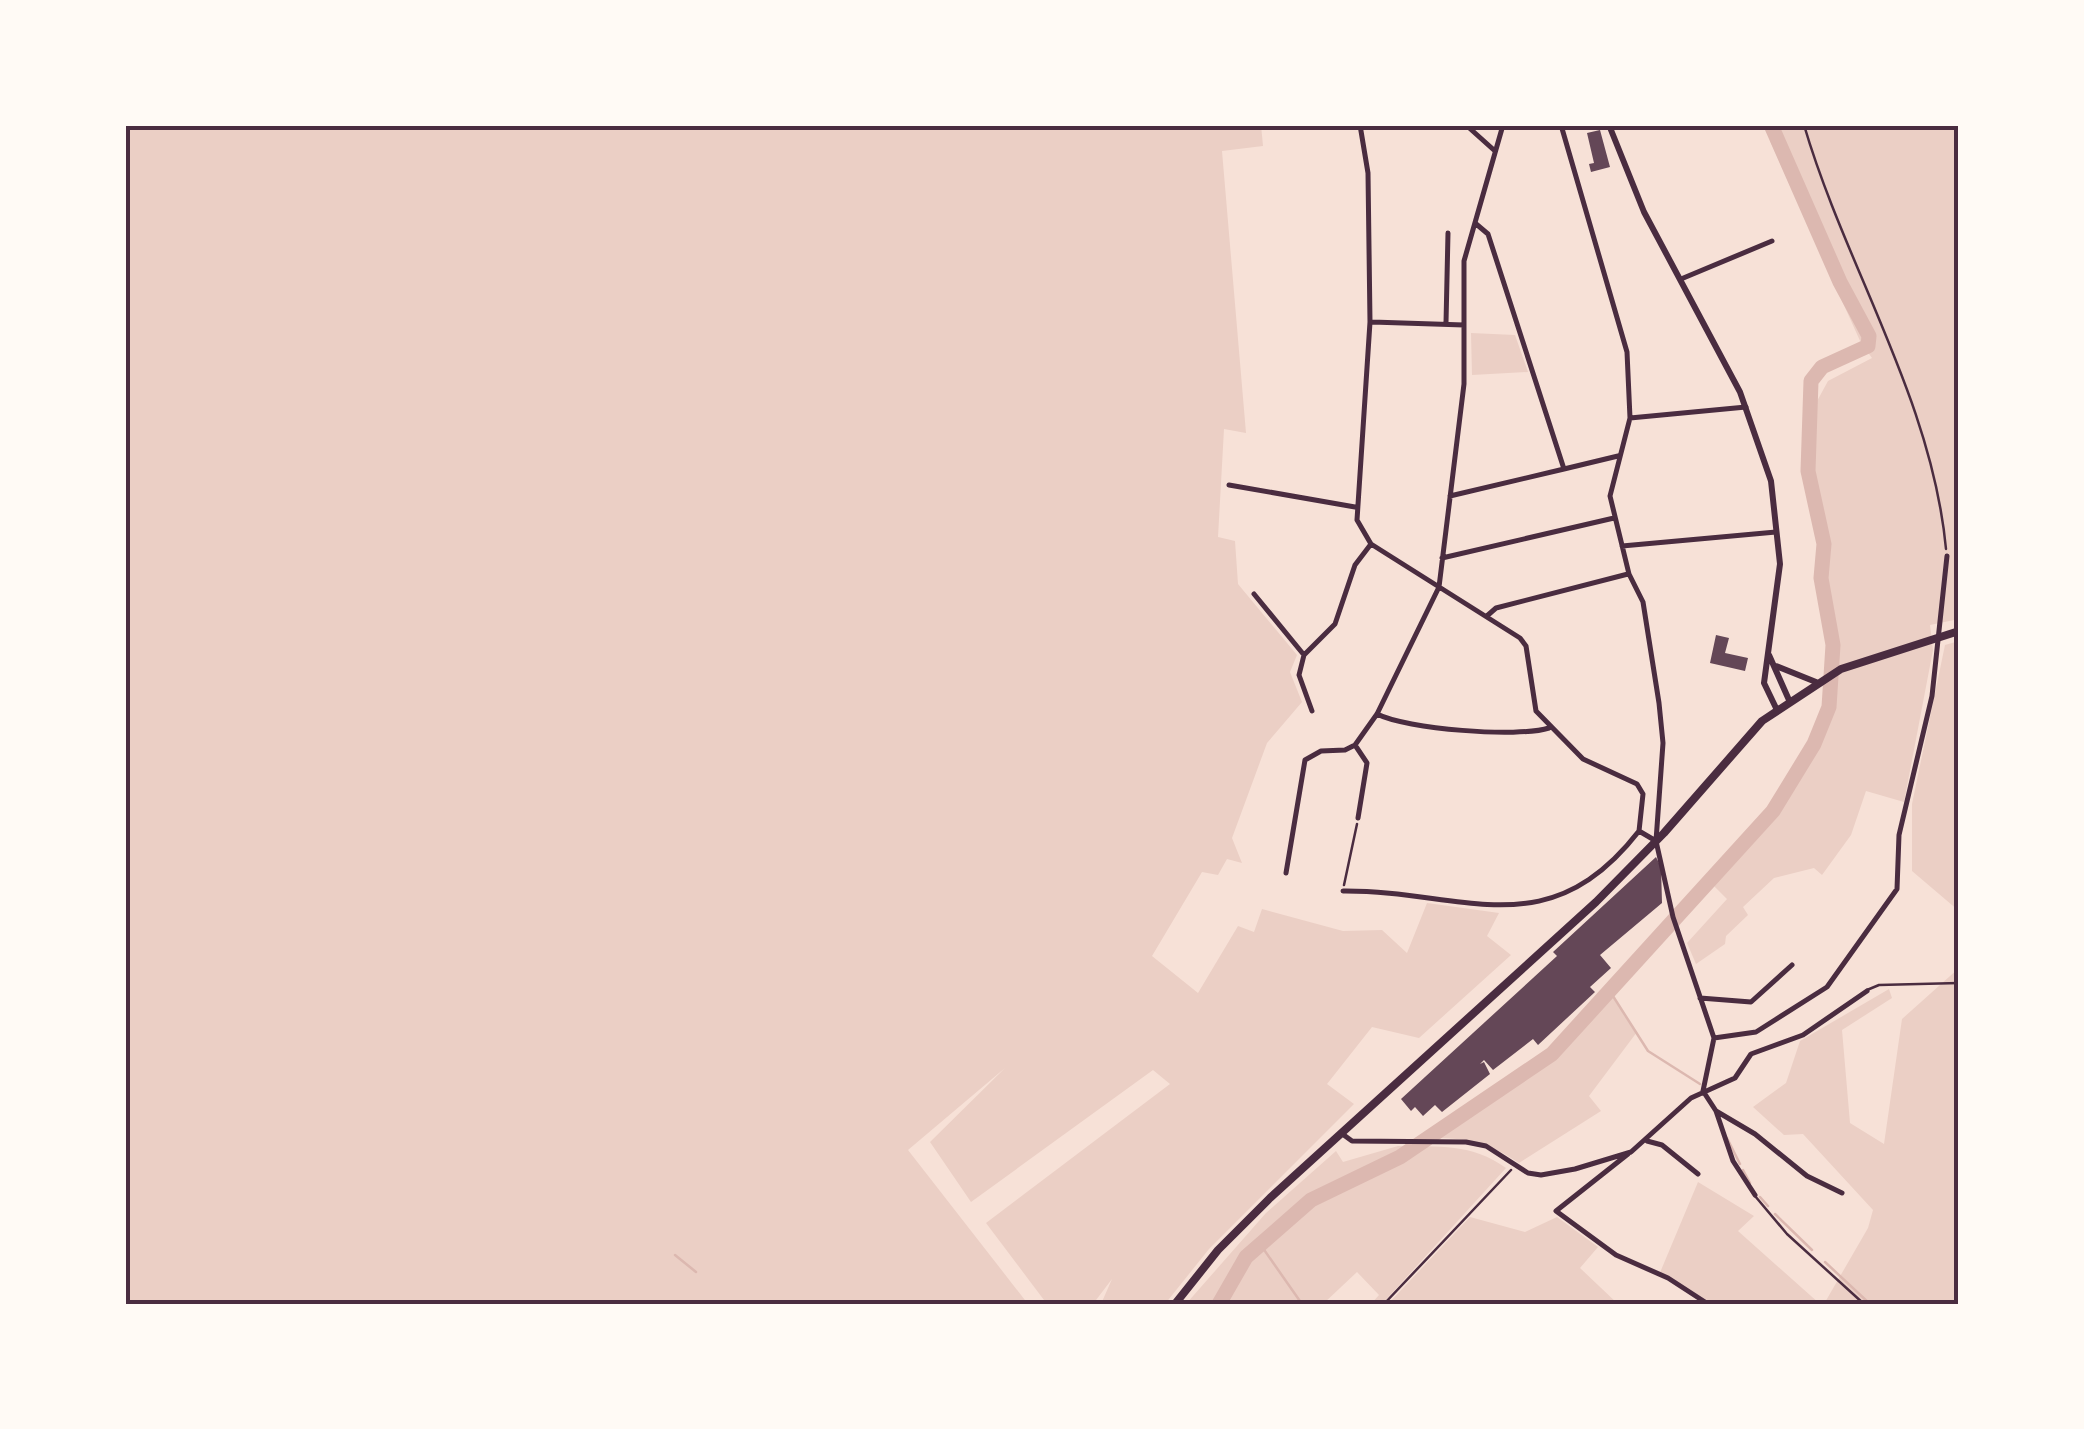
<svg xmlns="http://www.w3.org/2000/svg" width="2084" height="1429" font-family="'Noto Sans',sans-serif">
<rect width="100%" height="100%" fill="#f7e1d7"/>
<path fill="#ebcfc5" d="M125 125H1261L1263 146 1222 151 1246 433 1224 429 1218 537 1235 541 1238 584 1297 655 1290 672 1302 702 1267 743 1232 838 1242 863 1227 859 1218 875 1202 872 1152 956 1198 993 1238 926 1254 932 1262 909 1343 931 1382 930 1407 953 1427 903 1499 913 1487 936 1511 955 1419 1038 1372 1027 1327 1084 1354 1104 1209 1249 1165 1304H1101L1112 1279 1093 1304H1047L986 1223 1170 1084 1153 1070 971 1202 930 1142 1005 1068 908 1150 1028 1304H125Z
M1777 125H1959V619L1930 625 1933 650 1904 802 1866 791 1851 835 1822 875 1814 868 1774 878 1743 907 1748 915 1726 936 1725 944 1696 964 1687 943 1727 899 1712 884 1780 808 1792 779 1817 747 1832 708 1837 645 1826 581V529L1817 506 1813 476 1816 403 1828 381 1872 358 1861 343 1770 141Z
M1471 333 1515 335 1528 372 1472 375Z
M1959 641V911L1912 871V804L1945 645Z
M1959 968V1304H1824L1868 1228 1873 1210 1803 1134 1784 1135 1753 1107 1786 1083 1800 1041 1889 989 1892 998 1842 1030 1850 1123 1884 1144 1902 1019Z
M1611 995 1637 1032 1589 1096 1601 1111 1519 1163C1490 1143 1465 1137 1430 1138L1552 1056Z
M1398 1146C1438 1147 1472 1143 1506 1168L1382 1304H1371L1379 1295 1357 1272 1323 1304H1186L1266 1213 1336 1151 1343 1162Z
M1698 1182 1754 1216 1738 1231 1820 1304H1702V1297L1659 1275Z
M1470 1217 1525 1232 1557 1217 1598 1247 1580 1268 1618 1304H1388Z"/>
<g fill="none" stroke-linecap="round" stroke-linejoin="round">
<path stroke="#dcb8b0" stroke-width="2.5" d="M1611 993 1648 1051 1700 1084
M1727 1138 1740 1164
M1743 1170 1750 1183
M1760 1197 1768 1206
M1775 1214 1812 1250
M1260 1244 1302 1304
M675 1255 696 1272
M1825 1262 1870 1304"/>
<path stroke="#dcb8b0" stroke-width="15" d="M1219 1304 1246 1257 1311 1200 1400 1157 1552 1054 1773 811 1814 744 1829 707 1833 645 1821 578 1824 544 1808 471 1811 381 1822 367 1868 346 1869 336 1840 282 1771 125"/>
</g>
<path fill="#644757" d="M1600 130 1610 167 1591 172 1589 164 1594 163 1587 133Z
M1716 635 1729 638 1725 653 1748 658 1745 671 1710 663Z
M1656 857 1661 867 1662 903 1600 955 1611 968 1590 987 1595 992 1538 1045 1533 1039 1493 1070 1484 1060 1480 1064 1484 1062 1490 1074 1442 1112 1435 1105 1423 1116 1415 1107 1411 1111 1401 1099 1557 956 1553 952Z"/>
<g fill="none" stroke-linecap="round" stroke-linejoin="round">
<path stroke="#4a2c40" stroke-width="2.5" d="M1804 125C1846 268 1932 399 1946 549
M1344 885 1357 824
M1384 1304 1511 1170"/>
<path stroke="#4a2c40" stroke-width="2.5" d="M1867 990 1879 985 1959 983
M1755 1196 1787 1234 1864 1304"/>
<path stroke="#4a2c40" stroke-width="5" d="M1360 125 1368 173 1370 322 1357 520 1371 544 1520 638 1526 646 1536 711 1583 759 1637 784 1643 794 1639 831
M1466 125 1495 151
M1561 125 1627 352 1630 418 1610 496 1629 574 1643 602 1659 703 1663 743 1656 841 1673 917 1714 1038 1703 1091
M1681 279 1772 241
M1372 322 1464 325
M1446 323 1448 233
M1630 418 1746 407
M1564 469 1618 456
M1229 485 1355 507
M1450 496 1564 469 1488 234 1475 223
M1622 546 1776 532
M1442 558 1614 518
M1254 594 1304 655
M1488 615 1496 608 1628 574
M1312 711 1299 675 1304 655 1335 624 1355 565 1371 544
M1377 714C1406 729 1518 738 1549 728
M1355 745 1367 763 1358 818
M1286 873 1305 760 1321 751 1345 750 1355 745 1377 714 1439 587 1464 384V261L1503 125
M1343 891C1463 890 1547 949 1639 831L1656 841
M1700 998 1751 1002 1792 965
M1714 1038 1756 1032 1827 987 1897 889 1899 835 1932 696 1947 556
M1703 1091 1716 1111 1755 1134 1807 1176 1842 1193
M1716 1111 1733 1161 1755 1195
M1341 1133 1352 1141 1466 1142 1486 1146 1528 1173 1541 1175 1575 1169 1631 1152 1691 1098 1735 1078 1751 1054 1803 1035 1867 991
M1647 1141 1662 1145 1698 1174
M1628 1154 1556 1211 1616 1255 1668 1278 1708 1304"/>
<path stroke="#4a2c40" stroke-width="6" d="M1609 125 1644 212 1740 392 1771 481 1780 564 1764 683 1776 708
M1769 655 1789 700
M1776 666 1816 682"/>
<path stroke="#4a2c40" stroke-width="8" d="M1175 1304 1218 1250 1270 1198 1596 902 1664 833 1762 721 1841 669 1959 631"/>
</g>
<rect width="2084" height="1429" fill="none" stroke="#fffaf5" stroke-width="255"/>
<rect x="128" y="128" width="1828" height="1174" fill="none" stroke="#4a2c40" stroke-width="4"/>
</svg>
